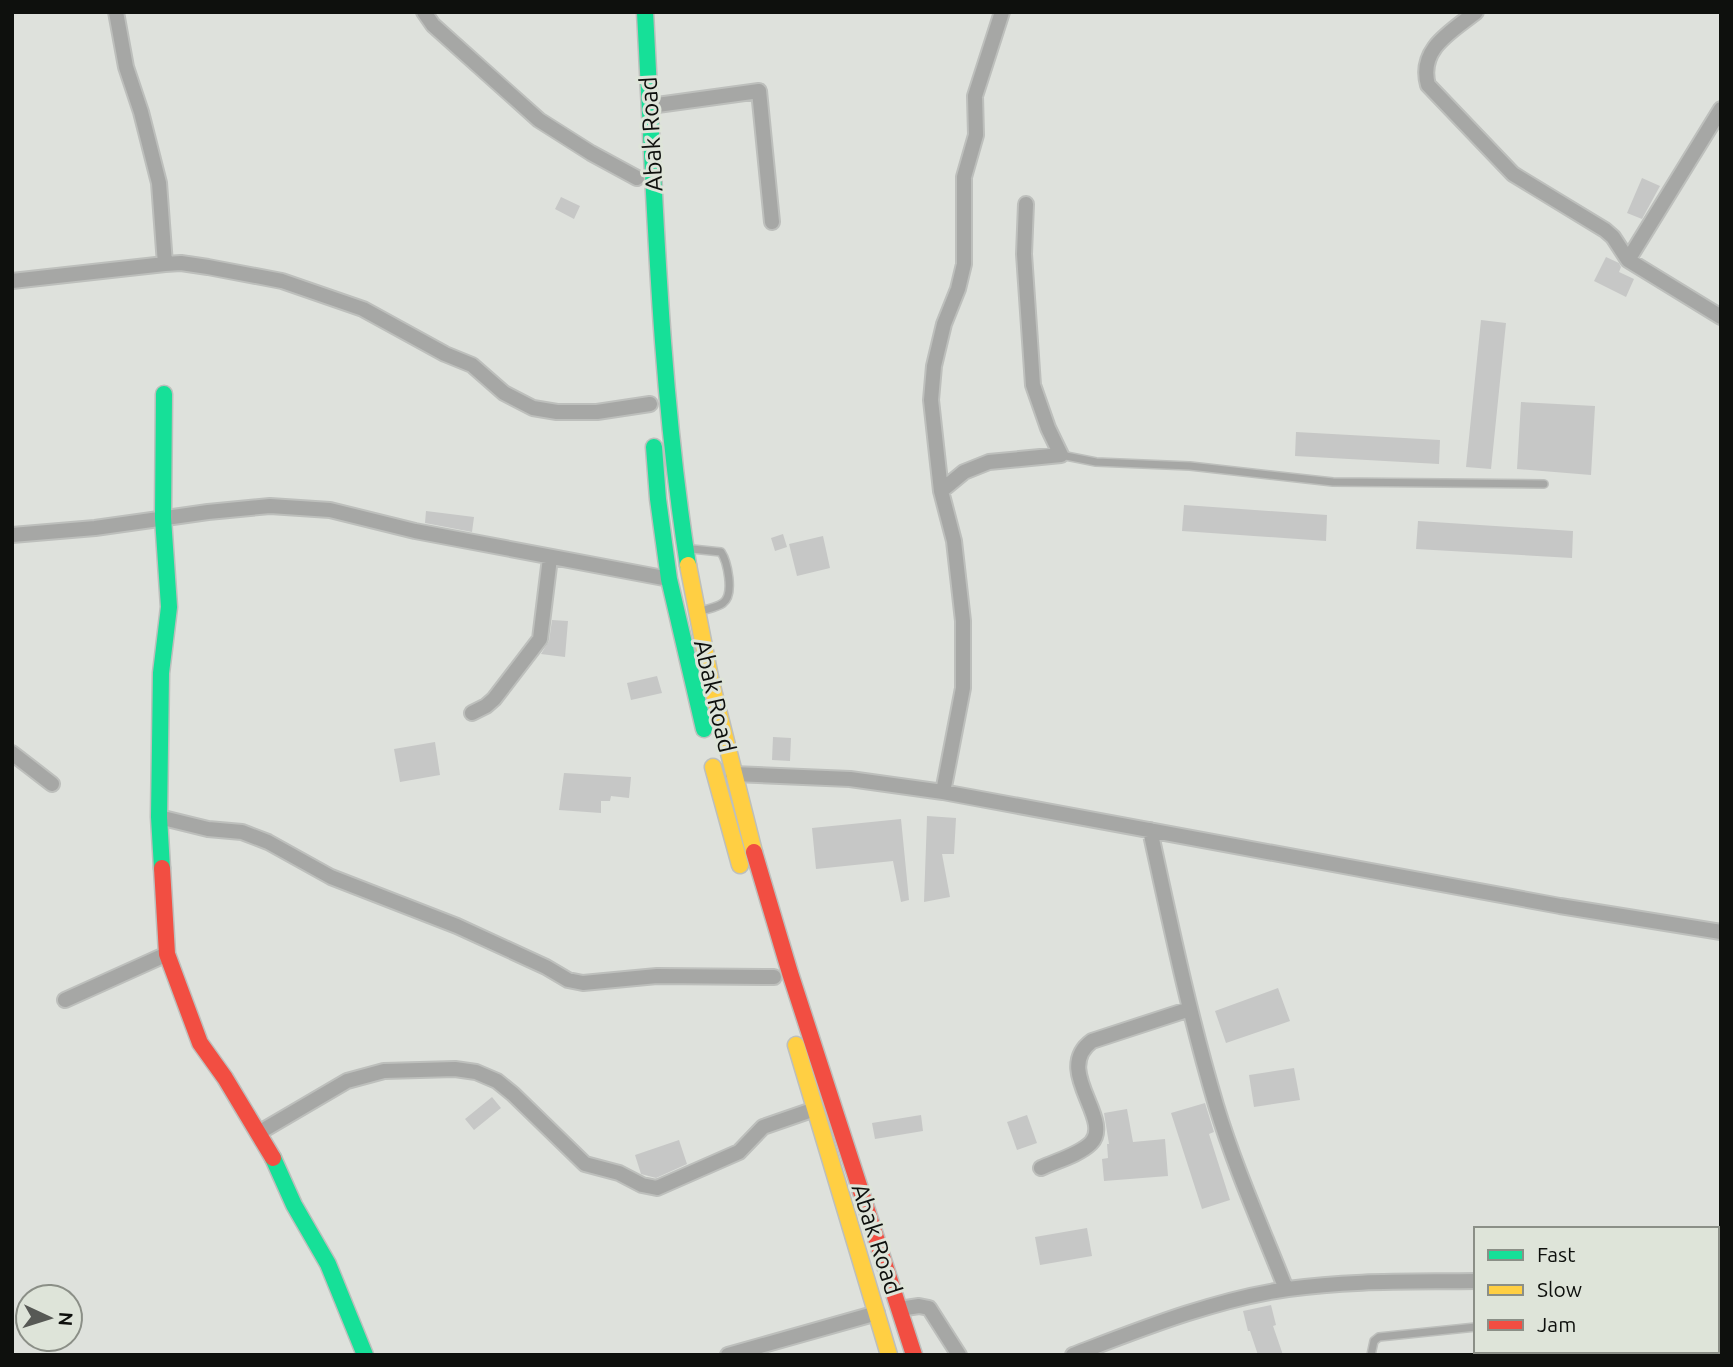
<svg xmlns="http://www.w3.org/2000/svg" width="1733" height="1367" font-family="Ubuntu,sans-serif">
<rect width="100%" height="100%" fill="#dee1dc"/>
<path fill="#c6c7c6" d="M1642 178 1660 186 1642 219 1627 213Z
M561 197 580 206 574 219 555 209Z
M1606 257 1619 263 1621 267 1619 272 1634 279 1626 297 1594 281Z
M1481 320 1506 323 1491 469 1466 467Z
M1521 402 1595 406 1591 475 1517 469Z
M1296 432 1440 440 1439 464 1295 456Z
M1184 505 1327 515 1326 541 1182 531Z
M426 511 474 517 472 532 425 523Z
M1418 521 1573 531 1572 558 1416 549Z
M783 534 787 547 775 551 771 538Z
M823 536 830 568 797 576 789 544Z
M552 620 568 621 565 657 541 654 549 641Z
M657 676 662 693 631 700 627 683Z
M773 737 791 738 790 761 772 760Z
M435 742 440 775 400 782 394 749Z
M564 773 631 777 629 798 611 796 610 801H601V813L559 810Z
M927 816 956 818 954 854H942L950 897 924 902Z
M901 819 909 900 901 902 893 861 816 869 812 828Z
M1278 988 1290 1021 1226 1043 1215 1011Z
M1294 1068 1300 1100 1254 1107 1249 1075Z
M492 1097 501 1108 474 1130 465 1119Z
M1205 1103 1214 1132 1209 1134 1230 1200 1202 1209 1171 1113Z
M1127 1109 1133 1142 1165 1139 1168 1176 1104 1181 1102 1159 1108 1158 1107 1144H1109L1104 1113Z
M921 1115 923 1131 875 1139 872 1123Z
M1027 1115 1037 1143 1017 1150 1007 1122Z
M679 1140 687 1164 656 1178 641 1174 635 1155Z
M1087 1228 1092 1256 1040 1265 1035 1237Z
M1271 1305 1276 1325 1273 1326 1283 1355H1258L1250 1331H1248L1243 1311Z"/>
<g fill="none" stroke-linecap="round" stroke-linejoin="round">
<defs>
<path id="lane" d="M1061 455 1096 462 1190 466 1333 482 1544 484
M692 549 721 552C727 561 735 594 723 603 718 607 707 609 701 611
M1371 1355 1374 1341 1379 1337 1476 1327"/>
<path id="street" d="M116 12 126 67 141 112 159 183 165 264
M424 12 433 25 539 120 591 153 637 178
M1476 12C1451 32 1418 49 1428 85L1513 174 1605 230 1613 237 1628 260 1721 317
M650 106 759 91 772 222
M1628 260 1721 109
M12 281 165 264 181 263 208 267 282 281 363 309 445 354 472 365 504 393 533 408 557 412H597L650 404
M941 491 964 472 989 462 1061 455 1048 428 1033 385 1024 254 1026 204
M12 535 95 528 208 512 270 506 330 510 415 531 669 579
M472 713 486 706 494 699 540 639 550 558
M12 753 52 784
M733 774 850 779 943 792 1560 906 1721 932
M943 792 963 688V621L954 541 941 491 931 400 934 366 944 324 958 289 964 264V177L976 135 975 96 1002 12
M159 817 208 829 242 832 268 842 331 877 457 926 546 967 568 980 583 983 657 976 774 977
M1150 830C1170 922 1189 1014 1216 1105 1235 1168 1262 1228 1286 1289
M65 1000 167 954
M260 1132 347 1081 384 1071 455 1069 476 1072 497 1081 513 1094 585 1164 619 1173 642 1185 657 1188 739 1152 763 1127 815 1109
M1041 1168C1056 1161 1079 1155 1091 1143 1114 1119 1052 1070 1092 1041L1190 1009
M1717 1242 1721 1241
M899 1309 919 1306 929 1308 959 1355
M728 1355 877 1313
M1073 1355C1141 1329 1216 1299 1288 1289 1351 1280 1413 1282 1476 1281"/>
<path id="fast" d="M645 12C655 197 659 382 688 565
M654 447 658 499 669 579 704 729
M162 868 159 817 161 673 169 607 163 518 164 394
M273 1158 294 1205 328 1264 365 1355"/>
<path id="slow" d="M688 565 711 682 754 852
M713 767 740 865
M796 1045 889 1355"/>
<path id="jam" d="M754 852 790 973 914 1355
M162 868 167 954 200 1043 225 1078 273 1158"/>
</defs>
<use href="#lane" stroke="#bdbfbc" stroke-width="10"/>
<use href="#street" stroke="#bdbfbc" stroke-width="18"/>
<use href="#fast" stroke="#bdbfbc" stroke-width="19"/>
<use href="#slow" stroke="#bdbfbc" stroke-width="19"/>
<use href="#jam" stroke="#bdbfbc" stroke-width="19"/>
<use href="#lane" stroke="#a6a7a5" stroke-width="7"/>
<use href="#street" stroke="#a6a7a5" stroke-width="14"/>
<use href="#fast" stroke="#16e098" stroke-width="16"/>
<use href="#slow" stroke="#ffcf43" stroke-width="16"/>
<use href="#jam" stroke="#f24e42" stroke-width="16"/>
</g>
<g text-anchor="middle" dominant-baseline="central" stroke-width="6" stroke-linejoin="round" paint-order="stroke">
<g font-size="24" fill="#0e100d" stroke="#dee4d9">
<text transform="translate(651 134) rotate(-93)">Abak Road</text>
<text transform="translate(715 696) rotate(77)">Abak Road</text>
<text transform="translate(877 1239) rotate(72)">Abak Road</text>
</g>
</g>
<rect width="1733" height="1367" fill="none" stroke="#0e100d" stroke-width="28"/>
<rect x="1474" y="1227" width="245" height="126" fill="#dee4d9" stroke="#8b8f87" stroke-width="2"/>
<rect x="1488" y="1250" width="35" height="10" fill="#16e098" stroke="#8b8f87" stroke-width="2"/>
<text x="1537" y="1262" font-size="21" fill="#0e100d">Fast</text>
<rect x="1488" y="1285" width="35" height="10" fill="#ffcf43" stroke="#8b8f87" stroke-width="2"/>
<text x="1537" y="1297" font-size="21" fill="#0e100d">Slow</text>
<rect x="1488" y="1320" width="35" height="10" fill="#f24e42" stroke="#8b8f87" stroke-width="2"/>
<text x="1537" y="1332" font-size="21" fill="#0e100d">Jam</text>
<g transform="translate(49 1318) rotate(94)"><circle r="33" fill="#dee4d9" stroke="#8b8f87" stroke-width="2"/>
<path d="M0-5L12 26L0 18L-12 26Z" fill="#575955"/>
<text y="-10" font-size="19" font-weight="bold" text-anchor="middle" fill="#0e100d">N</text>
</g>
</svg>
